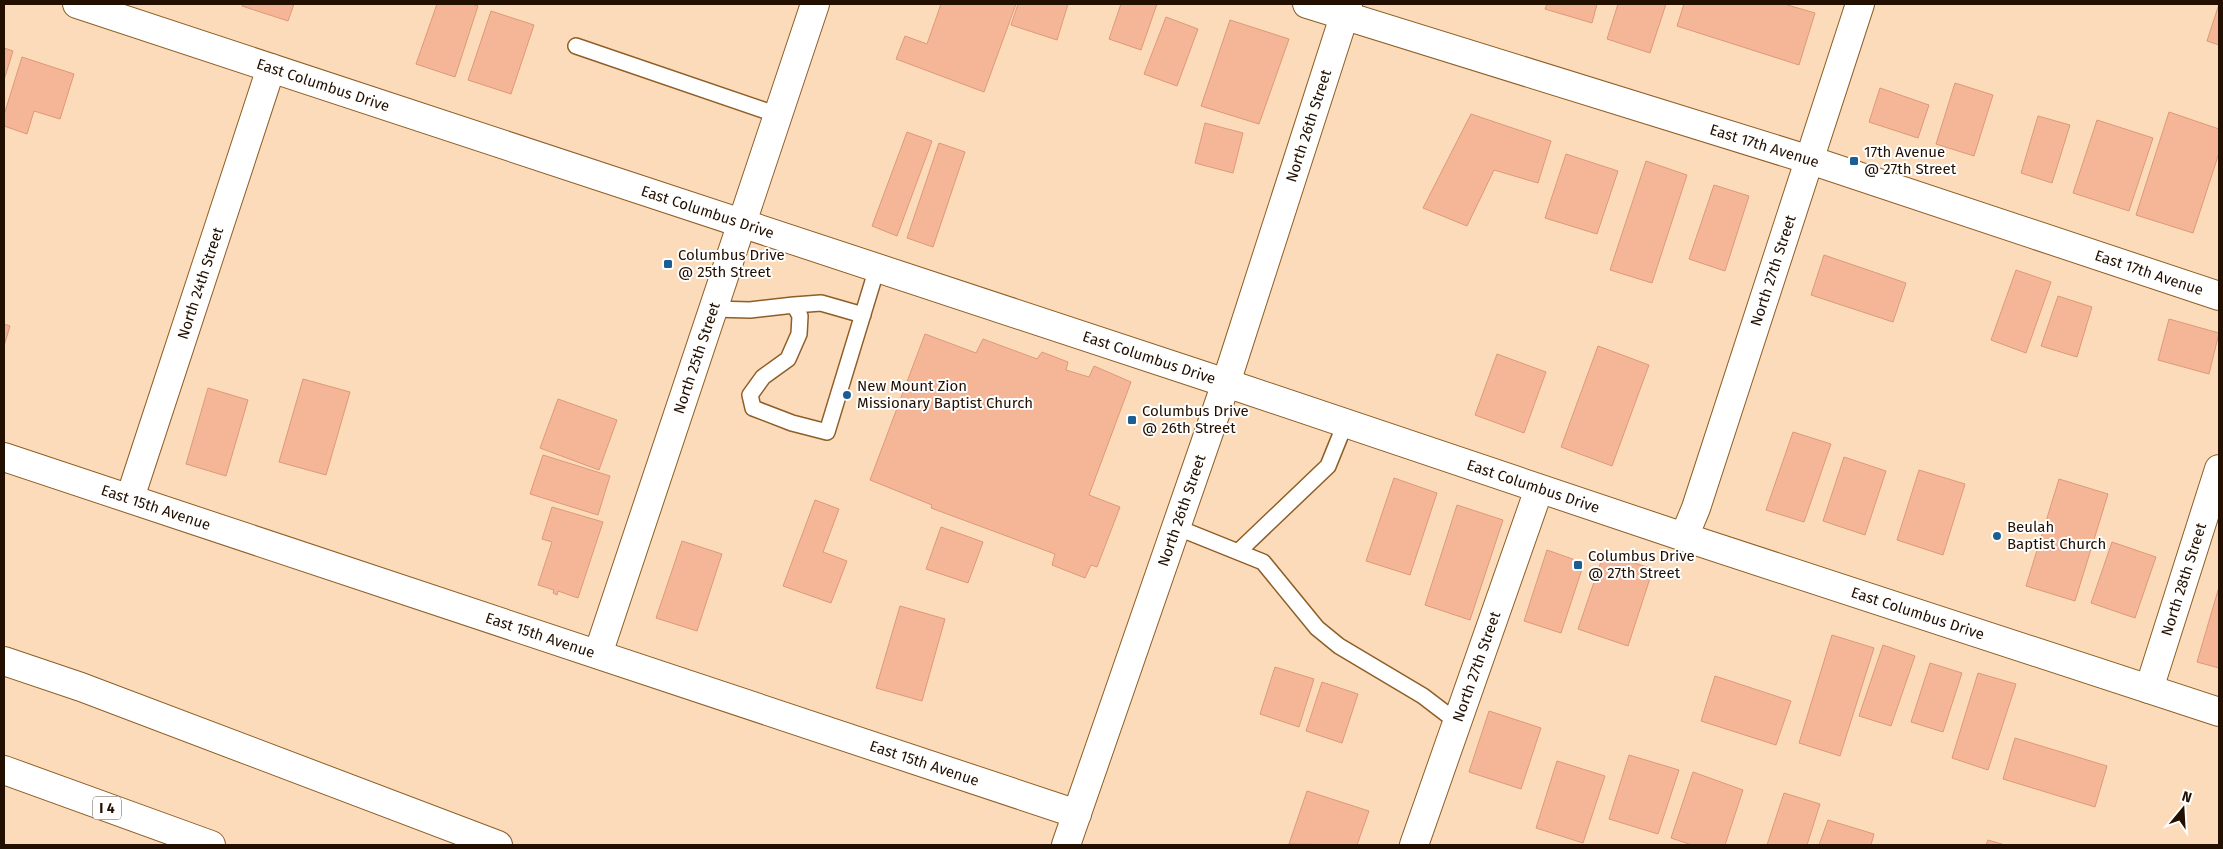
<svg xmlns="http://www.w3.org/2000/svg" width="2223" height="849" font-family="'Fira Sans',sans-serif">
<rect width="100%" height="100%" fill="#fcdbba"/>
<path fill="#f5b698" stroke="#d97" d="M243 4H294L288 21 242 6Z
M437 4H471L478 6 455 77 416 64Z
M941 4H1016L984 92 896 59 905 36 927 44Z
M1018 4H1068L1057 40 1011 25Z
M1121 4H1157L1141 50 1109 39Z
M1547 4H1597L1592 23 1545 9Z
M1618 4H1666L1650 53 1607 39Z
M1684 4H1784L1815 13 1799 65 1677 26Z
M2219 4V45L2207 41Z
M491 11 534 25 511 94 468 80Z
M1166 17 1198 29 1177 86 1144 74Z
M1230 20 1289 39 1259 124 1201 106Z
M4 48 13 51 4 80Z
M22 57 74 74 60 119 34 111 27 134 4 126V115Z
M1955 83 1993 95 1974 156 1936 144Z
M1880 88 1929 105 1918 138 1869 122Z
M2169 112 2219 129V153L2193 233 2136 215Z
M1471 114 1551 141 1538 183 1494 170 1467 226 1423 208Z
M2038 116 2070 125 2052 183 2021 173Z
M2097 120 2153 138 2129 211 2073 193Z
M1205 123 1243 133 1233 173 1195 163Z
M907 132 932 141 897 236 872 226Z
M939 143 965 152 933 247 907 238Z
M1566 154 1618 171 1597 234 1545 218Z
M1646 161 1687 175 1652 283 1610 270Z
M1714 185 1749 196 1725 271 1689 259Z
M1824 255 1906 283 1893 322 1811 295Z
M2016 270 2051 282 2026 353 1991 340Z
M2058 296 2092 307 2077 357 2041 346Z
M2169 319 2219 333 2209 374 2158 360Z
M4 324 10 326 4 346Z
M925 334 976 353 983 339 1037 359 1042 352 1068 362 1066 370 1089 377 1094 366 1131 382 1089 495 1120 507 1097 567 1091 565 1085 578 1052 565 1055 554 931 508 932 505 870 480Z
M1598 346 1649 365 1612 466 1561 447Z
M1497 354 1546 372 1524 433 1475 415Z
M303 379 350 392 326 475 279 462Z
M208 388 248 400 226 476 186 464Z
M558 399 617 420 599 470 540 448Z
M1793 432 1831 444 1804 522 1766 510Z
M543 455 610 476 598 515 530 494Z
M1844 457 1886 471 1865 535 1823 521Z
M1919 470 1965 484 1943 555 1897 540Z
M1394 478 1437 493 1410 575 1366 561Z
M2059 479 2108 494 2075 601 2026 586Z
M815 500 839 509 823 552 847 561 831 603 783 586Z
M1457 505 1503 520 1470 620 1425 605Z
M552 507 603 522 578 598 558 591 557 595 553 593 554 590 538 585 552 542 542 539Z
M941 527 983 542 968 583 926 569Z
M682 541 722 554 697 631 656 618Z
M2112 542 2156 557 2135 618 2091 603Z
M1547 550 1584 563 1561 633 1524 621Z
M1604 553 1653 569 1628 646 1578 629Z
M2219 587V668L2197 662Z
M900 606 945 619 922 701 876 688Z
M1832 635 1874 648 1840 756 1799 743Z
M1883 645 1915 656 1891 726 1859 716Z
M1930 663 1962 673 1943 732 1911 722Z
M1275 667 1314 679 1299 727 1260 714Z
M1978 673 2016 684 1988 770 1952 758Z
M1715 676 1791 701 1776 745 1701 721Z
M1322 682 1358 694 1342 743 1306 731Z
M1489 711 1541 728 1521 789 1469 772Z
M2015 738 2107 766 2095 807 2003 779Z
M1629 755 1679 770 1658 834 1609 819Z
M1557 761 1605 776 1583 843 1536 828Z
M1693 772 1743 790 1725 845H1692L1671 838Z
M1307 791 1369 811 1357 845 1289 844Z
M1784 793 1820 804 1807 845H1767Z
M1828 820 1874 834 1871 845H1819Z
M1988 840 2005 845H1986Z"/>
<g fill="none" stroke-linecap="round" stroke-linejoin="round">
<defs>
<path id="service" d="M576 46 778 115
M794 305 821 303 863 315
M713 309 750 310 794 305 800 316 799 334 788 359 763 377 750 395 753 408 792 423 827 432 877 268
M1176 527 1263 562 1317 628 1339 646 1423 696 1457 722
M1239 551 1328 466 1345 424"/>
<g id="minor">
<path id="s1" d="M4 457 1077 814"/>
<path id="s2" d="M130 498 271 68"/>
<path id="s3" d="M1684 537 1696 508 1860 4"/>
<path id="s4" d="M598 654 815 4"/>
<path id="s5" d="M2149 689 2219 469"/>
<path id="s6" d="M1066 845 1226 383 1348 4"/>
<path id="s7" d="M1414 845 1539 489"/>
</g>
<g id="secondary">
<path id="s8" d="M77 4 1226 383 1684 537 2219 712"/>
<path id="s9" d="M1307 4 1810 160 2219 296"/>
</g>
<path id="motorway" d="M4 661 81 687 498 845
M4 770 211 845"/>
</defs>
<use href="#service" stroke="#8e5e26" stroke-width="18"/>
<use href="#minor" stroke="#8e5e26" stroke-width="30"/>
<use href="#secondary" stroke="#8e5e26" stroke-width="30"/>
<use href="#motorway" stroke="#8e5e26" stroke-width="30"/>
<use href="#service" stroke="#fff" stroke-width="15"/>
<use href="#minor" stroke="#fff" stroke-width="28"/>
<use href="#secondary" stroke="#fff" stroke-width="28"/>
<use href="#motorway" stroke="#fff" stroke-width="28"/>
</g>
<g fill="#1a5e93" stroke="#fff" stroke-width="2">
<rect x="1849" y="156" width="10" height="10" rx="2.5"/>
<rect x="663" y="259" width="10" height="10" rx="2.5"/>
<circle cx="847" cy="395" r="5"/>
<rect x="1127" y="415" width="10" height="10" rx="2.5"/>
<circle cx="1997" cy="536" r="5"/>
<rect x="1573" y="560" width="10" height="10" rx="2.5"/>
</g>
<g text-anchor="middle" dominant-baseline="central" stroke-width="4" stroke-linejoin="round" paint-order="stroke">
<rect fill="#fff" stroke="#64574c" stroke-width="1" x="93" y="796.5" width="28" height="23" rx="4"/>
<g font-size="14" font-weight="bold" fill="#220f00">
<text x="107" y="808">I 4</text>
</g>
<g font-size="15" fill="#220f00" stroke="#fff">
<text stroke="none"><textPath href="#s8" startOffset="259">East Columbus Drive</textPath></text>
<text stroke="none"><textPath href="#s6" startOffset="759">North 26th Street</textPath></text>
<text stroke="none"><textPath href="#s9" startOffset="479">East 17th Avenue</textPath></text>
<text stroke="none"><textPath href="#s8" startOffset="664">East Columbus Drive</textPath></text>
<text stroke="none"><textPath href="#s3" startOffset="281">North 27th Street</textPath></text>
<text stroke="none"><textPath href="#s9" startOffset="884">East 17th Avenue</textPath></text>
<text stroke="none"><textPath href="#s2" startOffset="226">North 24th Street</textPath></text>
<text stroke="none"><textPath href="#s4" startOffset="312">North 25th Street</textPath></text>
<text stroke="none"><textPath href="#s8" startOffset="1129">East Columbus Drive</textPath></text>
<text stroke="none"><textPath href="#s8" startOffset="1534">East Columbus Drive</textPath></text>
<text stroke="none"><textPath href="#s1" startOffset="160">East 15th Avenue</textPath></text>
<text stroke="none"><textPath href="#s6" startOffset="354">North 26th Street</textPath></text>
<text stroke="none"><textPath href="#s5" startOffset="115">North 28th Street</textPath></text>
<text stroke="none"><textPath href="#s8" startOffset="1939">East Columbus Drive</textPath></text>
<text stroke="none"><textPath href="#s1" startOffset="565">East 15th Avenue</textPath></text>
<text stroke="none"><textPath href="#s7" startOffset="189">North 27th Street</textPath></text>
<text stroke="none"><textPath href="#s1" startOffset="970">East 15th Avenue</textPath></text>
</g>
<g font-size="15" fill="#220f00" stroke="#fff" text-anchor="start">
<text x="1864" y="152">17th Avenue<tspan x="1864" dy="17">@ 27th Street</tspan></text>
<text x="678" y="255">Columbus Drive<tspan x="678" dy="17">@ 25th Street</tspan></text>
<text x="857" y="386">New Mount Zion<tspan x="857" dy="17">Missionary Baptist Church</tspan></text>
<text x="1142" y="411">Columbus Drive<tspan x="1142" dy="17">@ 26th Street</tspan></text>
<text x="2007" y="527">Beulah<tspan x="2007" dy="17">Baptist Church</tspan></text>
<text x="1588" y="556">Columbus Drive<tspan x="1588" dy="17">@ 27th Street</tspan></text>
</g>
</g>
<rect width="2223" height="849" fill="none" stroke="#220f00" stroke-width="10"/>
<g transform="translate(2183 809) rotate(18)" stroke="#ffffff" stroke-width="4" paint-order="stroke">
<path d="M0-4L9 19L0 12L-9 19Z" fill="#220f00"/>
<text y="-8" font-size="14" font-weight="bold" text-anchor="middle" fill="#220f00">N</text>
</g>
</svg>
